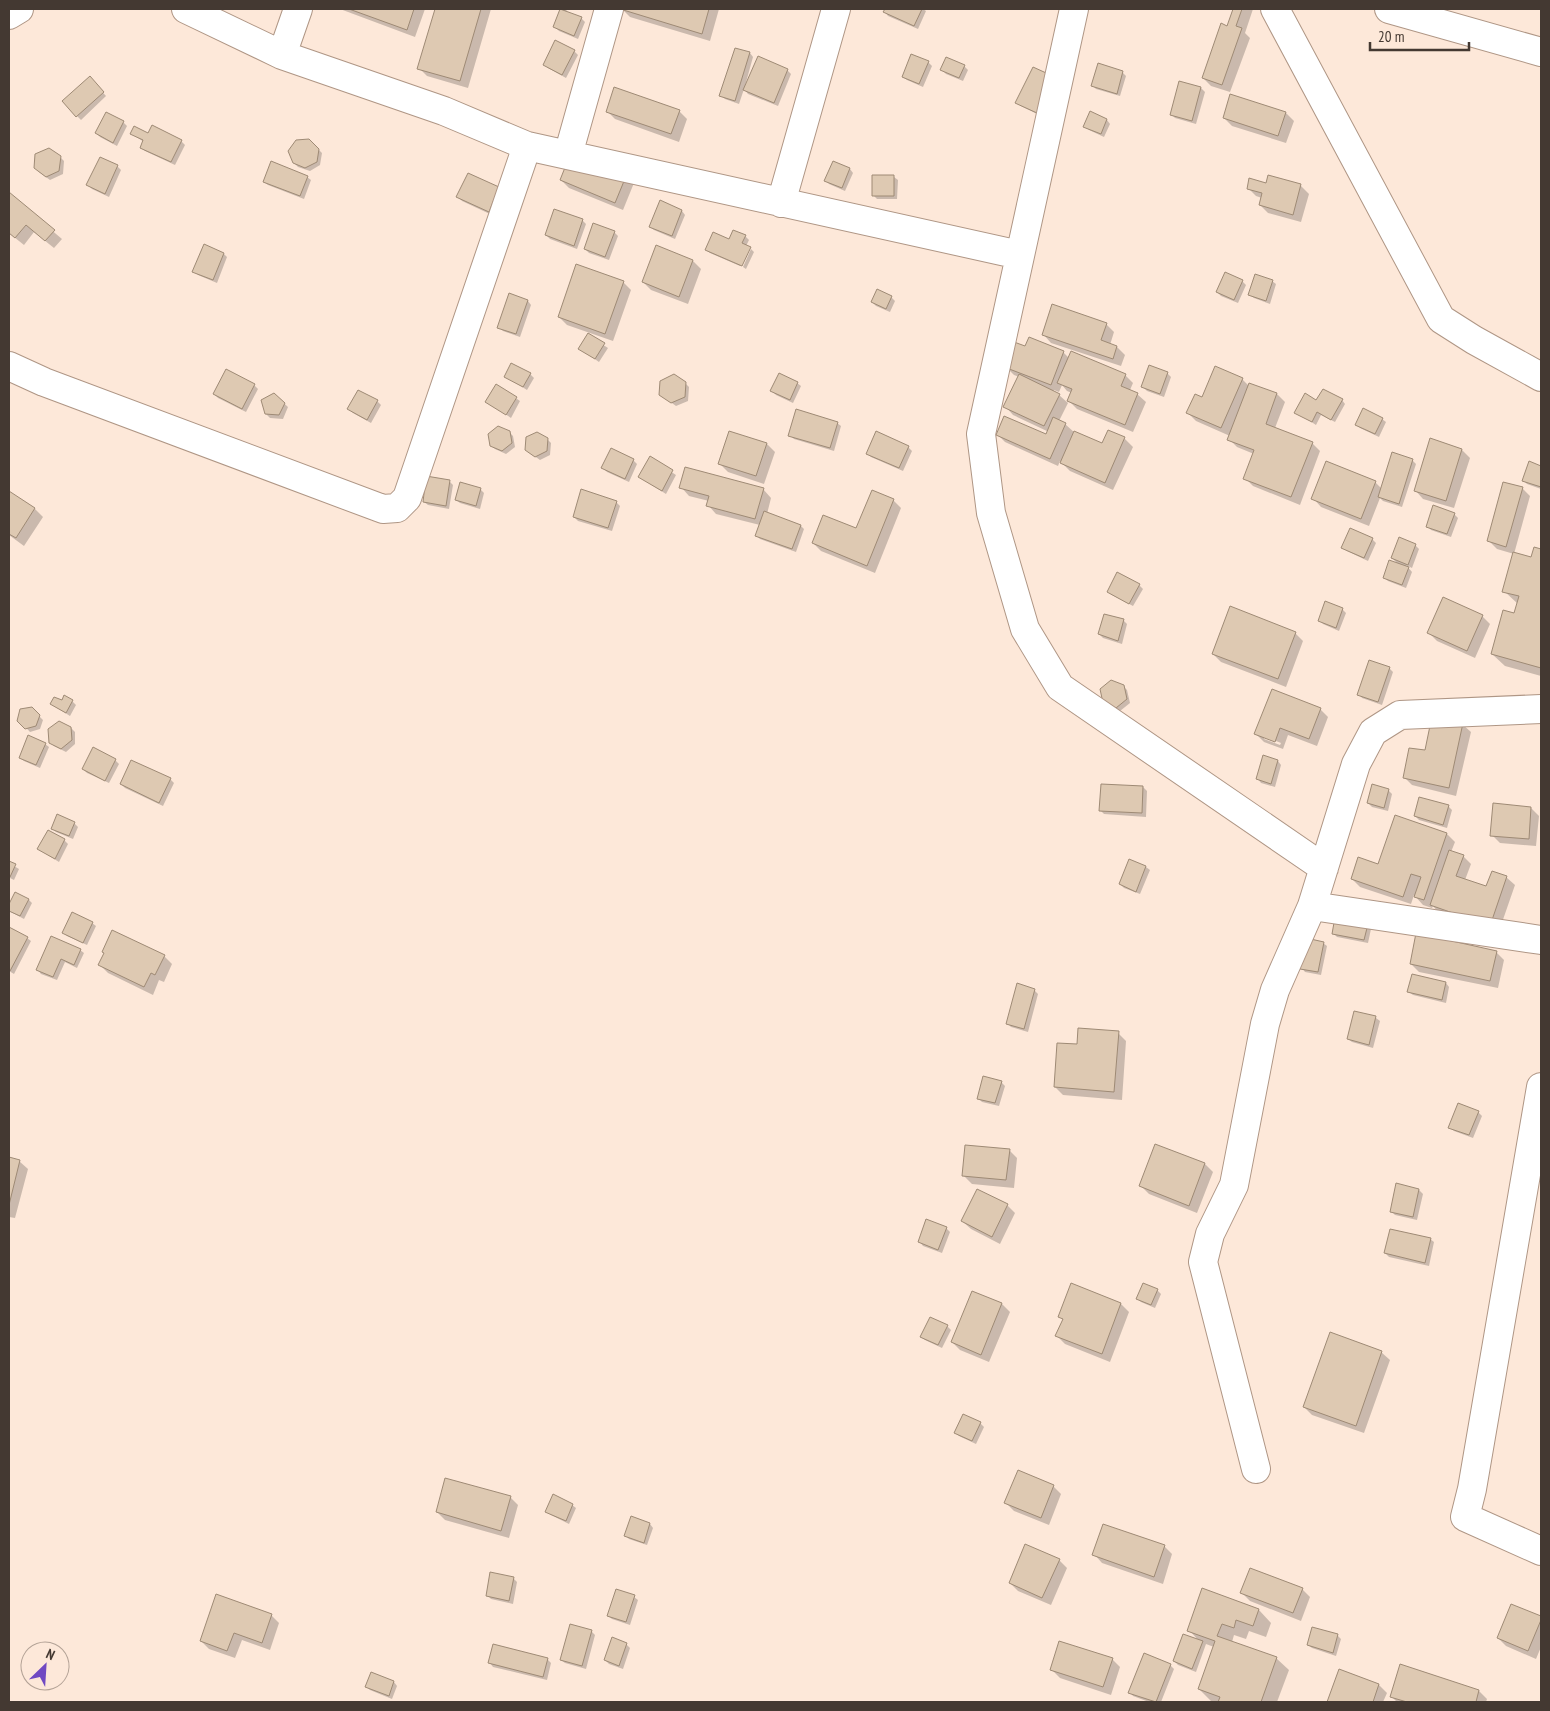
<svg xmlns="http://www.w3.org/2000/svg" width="1550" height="1711" font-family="'PT Sans Narrow',sans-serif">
<rect width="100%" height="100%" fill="#fde8d9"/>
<path fill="#0003" fill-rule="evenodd" d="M340 9H425L415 37Z
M437 9H491L468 88 427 76 419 68Z
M559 9H567L566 12 581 18 585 22 578 39 559 31 555 27 561 10Z
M622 9H719L710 41 630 17Z
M886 9H923L926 11 918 29 888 16 885 12Z
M1234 9H1253L1245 33 1250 38 1230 92 1211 86 1203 78 1228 27Z
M736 49 750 53 753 57 745 86 787 70 791 74 778 106 748 94 744 89 739 104 725 99 721 95Z
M574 51 578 55 566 78 548 68 544 64Z
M928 62 932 66 923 87 907 80 903 77Z
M964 66 968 70 963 81 946 74 942 70Z
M1034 68 1041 116 1021 106 1017 102Z
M1122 72 1126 76 1120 96 1096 89 1093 86Z
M90 78 106 96 81 120 77 116Z
M1180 82 1201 88 1205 92 1196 124 1175 118 1171 114Z
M1231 95 1286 113 1294 121 1286 143 1232 126 1224 118Z
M607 111H679L687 119 679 142 615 119Z
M1107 120 1110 124 1104 137 1089 130 1085 127Z
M123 122 127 126 117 146 100 137 96 133Z
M132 134H149L181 141 185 145 175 165 145 151 141 148 144 142Z
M309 140 322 153 320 165 310 171 298 167 294 163Z
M60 157 64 161 63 174 50 180 39 172Z
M100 158 117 166 121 170 109 197 92 189 88 185Z
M834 162 850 169 853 173 845 191 829 184 826 180Z
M307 177 311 180 304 199 268 185 264 182Z
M894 177 898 180 897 199H877L873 195Z
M636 178 623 210 569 188 561 180Z
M1267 185 1301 186 1309 194 1301 222 1268 213 1260 205 1262 198 1256 196 1248 188Z
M499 189 492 215 462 201 458 197Z
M9 194 62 239 54 248 34 232 24 245 9 233Z
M660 202 682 211 685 215 675 239 654 230 650 227Z
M582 220 586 224 577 249 550 239 546 235Z
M733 231 745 236 749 240 746 246 749 248 740 266 710 253 706 250 729 241Z
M614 232 618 236 609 260 589 253 585 249Z
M751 249 754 252 746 269 743 267Z
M224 254 227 257 217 283 198 275 194 271Z
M693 261 701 269 688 304 651 290 643 282Z
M1242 281 1246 285 1238 303 1221 296 1217 292Z
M1272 281 1276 284 1270 304 1254 298 1250 295Z
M623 282 631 290 613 341 567 325 559 317Z
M891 297 895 301 890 312 876 306 872 302Z
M528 301 531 305 520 337 503 331 499 327Z
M1106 324 1114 332 1110 345 1117 347 1125 355 1121 366 1051 343 1043 334Z
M588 335 608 348 599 362 580 349Z
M1026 348 1063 352 1069 358 1125 375 1133 383 1130 390 1137 394 1146 402 1133 432 1077 409 1069 401 1072 393 1067 391 1062 385 1059 392 1054 390 1053 392 1059 395 1068 403 1059 421 1065 424 1075 433 1102 445 1109 432 1124 438 1133 447 1113 490 1070 471 1060 461 1058 466 1005 442 997 434 1047 436 1049 432 1013 415 1005 406 1019 377 1014 375 1006 367Z
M1167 373 1171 377 1164 397 1147 391 1143 387Z
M530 374 534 378 527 390 505 376Z
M1242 379 1249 386 1250 384 1277 394 1285 402 1275 428 1312 443 1320 451 1300 505 1253 486 1245 478 1254 454 1237 447 1229 439 1230 436 1196 421 1188 413 1203 399Z
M685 383 689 387 688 401 676 406 665 398Z
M797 383 801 386 793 403 776 395 772 391Z
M254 385 258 389 246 412 218 398 214 394Z
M497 385 520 401 511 418 487 402Z
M274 394 288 407 283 419 270 418 266 414Z
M1342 400 1345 404 1335 422 1321 415 1316 425 1296 412 1317 402Z
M377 401 381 405 371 423 353 413 349 409Z
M1382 419 1386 422 1379 437 1360 428 1357 424Z
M837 423 841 426 834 451 794 439 790 435Z
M509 432 513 436 515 447 506 454 495 449 491 445Z
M547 439 551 443 550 455 540 460 526 450Z
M767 444 775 452 764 484 728 472 720 464Z
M908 447 912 451 903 471 871 457 867 453Z
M1462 450 1470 458 1454 508 1423 499 1415 490Z
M650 458 676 475 666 494 639 477Z
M633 460 637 464 629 482 607 472 603 468Z
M1412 460 1416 464 1402 507 1383 501 1380 498 1369 526 1321 507 1313 498 1375 482 1382 489Z
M1529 463 1541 467V489L1527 484 1523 480Z
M449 481 453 485 449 509 428 505 424 502Z
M681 487 763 489 771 498 767 514 801 526 804 529 796 552 760 539 757 536 760 525 716 514 708 505 709 501 689 496Z
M1522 488 1530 496 1514 554 1532 559 1535 549 1541 550V676L1505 666 1492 654 1515 614 1518 604 1504 591 1514 554 1497 549 1489 541Z
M480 489 484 493 480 509 460 503 456 500Z
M9 492 35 509 43 517 24 546 9 535Z
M893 500 901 508 875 573 821 551 813 543 857 529Z
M616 502 620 506 612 531 578 521 574 517Z
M1454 514 1458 518 1451 537 1431 530 1427 526Z
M1372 539 1376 543 1368 561 1347 551 1343 548Z
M1415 545 1419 549 1412 568 1406 565 1412 572 1406 588 1388 581 1384 577 1399 565 1392 558Z
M1139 585 1143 589 1133 606 1112 595 1108 592Z
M1342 609 1346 613 1339 631 1323 624 1320 620Z
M1482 616 1490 624 1475 658 1437 641 1429 633Z
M1123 620 1127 624 1122 644 1103 638 1099 634Z
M1295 633 1303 641 1286 687 1221 662 1213 654Z
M1389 668 1393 672 1382 705 1362 698 1359 694Z
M1123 686 1127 690 1130 703 1120 711 1108 706Z
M72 701 76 705 70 716 51 704Z
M31 708 43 720 40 729 30 732 19 720Z
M1320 709 1328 717 1317 746 1288 735 1283 749 1264 742 1256 734ZM1264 736 1281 743 1280 745 1264 739Z
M1462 724 1471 732 1456 796 1412 785 1404 777 1426 752Z
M71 728 75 732V744L66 752 54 746 50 742Z
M45 744 49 747 40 768 24 761 20 758Z
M115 760 119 764 109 783 87 773 83 769Z
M1278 761 1281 765 1275 787 1261 783 1258 779Z
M170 779 174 783 163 806 125 788 121 784Z
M1143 787 1147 791 1146 817 1104 814 1100 810Z
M1388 790 1392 794 1388 811 1372 807 1368 803Z
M1448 806 1452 810 1447 828 1419 820 1415 816Z
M1531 808 1539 816 1536 846 1500 843 1492 835Z
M74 823 78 827 73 839 56 832 52 828Z
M48 832 64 840 68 844 59 862 38 849Z
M1447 834 1455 842 1451 852 1463 856 1471 864 1465 880 1487 888 1506 877 1515 885 1498 934 1439 913 1433 906 1432 908 1423 905 1414 895 1411 904 1360 887 1352 879Z
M1130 860 1146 867 1150 870 1140 894 1124 888 1120 884Z
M9 863 19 869 14 880 10 878 9 881Z
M1540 864H1541V885L1540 884Z
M15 893 29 900 32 903 24 919 9 911V906Z
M92 923 96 926 87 945 67 936 63 932Z
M1367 925 1371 929 1368 943 1337 937 1333 933Z
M9 928 27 938 31 941 14 974 9 971Z
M1323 943 1327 946 1321 975 1305 972 1302 968Z
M80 950 84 953 77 968 65 962 57 980 41 974 38 970Z
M1496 952 1504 960 1498 988 1419 972 1411 964Z
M164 956 172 964 164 982 159 980 153 995 108 973 100 965Z
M1446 983 1449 987 1446 1003 1413 995 1409 992Z
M1034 990 1038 994 1028 1032 1011 1027 1007 1023Z
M1355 1012 1376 1018 1380 1021 1373 1048 1352 1042 1348 1039Z
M1118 1033 1126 1041 1122 1100 1063 1095 1055 1087 1079 1046Z
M1001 1082 1005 1086 999 1106 982 1102 978 1098Z
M1478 1112 1482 1116 1473 1138 1454 1131 1450 1127Z
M1009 1150 1017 1158 1014 1188 972 1184 963 1175Z
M9 1158 19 1161 28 1169 15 1218 9 1217Z
M1205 1164 1213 1172 1197 1213 1149 1194 1141 1186Z
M1419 1190 1423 1194 1417 1220 1395 1215 1392 1212Z
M1007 1205 1015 1213 1000 1244 971 1229 962 1221Z
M946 1228 950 1232 942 1253 923 1246 920 1242Z
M1430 1239 1434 1242 1429 1266 1389 1257 1385 1253Z
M1072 1285 1121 1304 1129 1312 1110 1362 1065 1344 1057 1336 1063 1320 1060 1316Z
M1157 1290 1161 1294 1155 1308 1141 1302 1137 1298Z
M973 1292 1002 1304 1010 1312 989 1362 960 1350 952 1342Z
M947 1326 951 1330 942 1348 925 1340 921 1337Z
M1381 1352 1390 1360 1364 1433 1312 1415 1304 1407Z
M980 1423 984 1427 976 1444 959 1436 956 1433Z
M1053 1486 1061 1494 1049 1525 1014 1511 1006 1503Z
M510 1497 518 1505 509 1538 445 1520 437 1512Z
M572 1505 576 1508 569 1524 551 1515 547 1512Z
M650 1524 653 1528 647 1545 629 1539 625 1535Z
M1164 1546 1172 1554 1163 1584 1102 1563 1094 1554Z
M1059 1560 1067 1568 1051 1605 1018 1591 1010 1583Z
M513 1578 517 1582 513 1604 491 1599 487 1595Z
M1302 1589 1310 1597 1301 1621 1250 1601 1242 1593Z
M1203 1590 1259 1610 1271 1623 1266 1637 1249 1631 1246 1639 1234 1635 1232 1642 1276 1658 1289 1670 1277 1702H1212L1199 1689 1214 1647 1206 1644 1196 1672 1178 1665 1174 1661 1199 1641 1189 1630Z
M634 1597 638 1600 630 1625 612 1619 608 1616Z
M1511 1606 1541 1618V1647L1536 1659 1506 1646 1498 1638Z
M271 1615 279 1623 270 1650 242 1640 235 1658 209 1649 201 1641Z
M1313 1628 1338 1636 1341 1639 1336 1656 1312 1648 1308 1645Z
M591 1631 595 1635 586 1669 565 1663 561 1660Z
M626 1644 630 1648 623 1669 609 1664 605 1660Z
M547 1659 551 1663 547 1680 493 1667 490 1663Z
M1112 1659 1120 1667 1111 1695 1060 1678 1052 1670Z
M1170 1665 1174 1669 1161 1702H1149L1133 1696 1130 1692Z
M1401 1666 1479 1691 1487 1699 1486 1702H1397L1391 1696Z
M1339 1671 1379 1685 1387 1693 1383 1702H1328Z
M394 1682 397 1686 392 1699 370 1690 366 1686Z"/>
<path fill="#dec9b2" stroke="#9e8a75" d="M349 9H414L407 30Z
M435 9H481L460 81 417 69Z
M560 9 582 17 574 36 553 27Z
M620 9H709L702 34Z
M885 9H922L914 26 883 12Z
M1233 9H1242L1236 26 1242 28 1222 85 1202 78 1221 23 1227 26Z
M555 40 575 50 562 75 543 65Z
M735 48 750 52 735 101 719 96Z
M911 54 929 61 919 84 902 77Z
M758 56 788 69 774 103 743 90Z
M946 57 965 65 959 78 940 70Z
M1098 63 1123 71 1117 94 1091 86Z
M1033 67 1055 77 1037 113 1015 103Z
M90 76 104 92 76 117 62 101Z
M1179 81 1201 87 1192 121 1170 115Z
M614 87 680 110 671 134 606 112Z
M1230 94 1286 112 1278 136 1223 118Z
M1090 111 1107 119 1101 134 1083 127Z
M106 112 124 121 113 143 95 133Z
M152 125 182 140 171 162 140 148 143 140 130 134 134 126 148 133Z
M309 139 319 149 317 162 305 168 293 163 288 151 296 140Z
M574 145 629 169 615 203 560 180Z
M49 148 61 156 59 171 46 177 34 168 35 154Z
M100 157 118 165 105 194 86 185Z
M271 161 308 176 300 196 263 182Z
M833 161 850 168 842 188 824 181Z
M468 173 499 187 489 212 456 197Z
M872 175H894V196H872Z
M1268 175 1301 184 1293 215 1259 205 1262 193 1247 189 1249 178 1266 183Z
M9 192 55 230 45 241 26 225 15 238 9 233Z
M660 200 682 210 672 236 649 227Z
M554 209 583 219 574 246 545 235Z
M593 223 615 231 605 257 584 249Z
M733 230 746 235 742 243 751 247 742 266 705 250 713 232 729 239Z
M204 244 224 253 213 280 192 272Z
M656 245 693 260 679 297 642 282Z
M576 264 624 281 605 334 558 317Z
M1225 272 1243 280 1234 300 1216 292Z
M1255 274 1273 280 1266 301 1248 295Z
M877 289 892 296 886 309 871 302Z
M509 293 528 300 516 334 497 328Z
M1052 304 1107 323 1101 340 1117 346 1113 359 1042 335Z
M588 333 605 343 595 359 578 349Z
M1029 337 1064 351 1051 385 1004 367 1014 342 1025 346Z
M1071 351 1126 374 1121 386 1138 393 1125 425 1067 401 1072 389 1057 383Z
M511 363 531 373 523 387 504 377Z
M1149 365 1168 372 1160 394 1141 387Z
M1215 366 1243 378 1221 428 1186 413 1195 394 1202 397Z
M226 369 255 384 242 409 213 394Z
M779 373 798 382 790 400 770 391Z
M674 374 686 382 685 397 671 403 659 395 660 381Z
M1019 374 1060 394 1044 426 1003 407Z
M1249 383 1277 393 1266 424 1313 442 1291 497 1243 479 1254 450 1227 440Z
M496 384 517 397 506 415 485 402Z
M1323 389 1343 399 1331 420 1317 412 1312 422 1294 413 1305 393 1316 400Z
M358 390 378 400 367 420 347 409Z
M274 393 285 403 279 415 265 414 261 400Z
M1363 408 1383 418 1375 434 1355 425Z
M796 409 838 422 830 448 788 436Z
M1004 416 1046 434 1053 417 1066 423 1050 459 996 435Z
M498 426 510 431 512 443 502 451 490 446 488 434Z
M1108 430 1125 437 1105 483 1060 463 1074 431 1102 443Z
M729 431 767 443 756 476 718 464Z
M876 431 909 446 899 468 866 454Z
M537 432 548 438 547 451 535 457 525 450 526 437Z
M1430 438 1462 449 1446 501 1414 491Z
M611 448 634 459 625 479 601 468Z
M1392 452 1413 459 1399 504 1378 497Z
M650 456 673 470 662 491 638 477Z
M1326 461 1376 481 1361 519 1311 499Z
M1529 461 1541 466V487L1522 481Z
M685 467 764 488 755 519 706 506 709 496 679 488Z
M426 476 450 480 446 506 423 502Z
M460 482 481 488 476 506 455 500Z
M1503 482 1523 487 1506 547 1487 541Z
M581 489 617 501 608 528 573 517Z
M872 490 894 499 867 566 812 543 823 515 856 528Z
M9 491 35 508 16 538 9 534Z
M1433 505 1455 513 1447 534 1426 527Z
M764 511 801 525 792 549 755 536Z
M1350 528 1373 538 1364 558 1341 548Z
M1399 537 1416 544 1408 565 1391 558Z
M1534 547 1541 549V668L1491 654 1503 610 1514 613 1519 596 1502 592 1513 552 1531 557Z
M1389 560 1409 567 1402 585 1383 578Z
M1117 572 1140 584 1129 604 1107 592Z
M1443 597 1483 615 1467 651 1427 633Z
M1325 601 1343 608 1336 628 1318 621Z
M1230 606 1296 632 1278 679 1212 654Z
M1104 614 1124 619 1118 641 1098 634Z
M1369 660 1390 667 1378 702 1357 695Z
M1111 680 1124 685 1127 699 1116 708 1103 703 1100 689Z
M1272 689 1321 708 1309 739 1280 728 1275 742 1254 734Z
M64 695 73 700 66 713 50 704 54 697 62 700Z
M32 707 40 715 36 726 25 729 17 721 20 709Z
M1432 716 1463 723 1449 788 1403 778 1409 748 1425 750Z
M59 721 71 727 72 740 61 749 49 743 48 729Z
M28 735 46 743 36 765 19 758Z
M93 747 116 759 105 781 82 769Z
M1263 755 1278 760 1271 784 1256 779Z
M131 760 171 778 159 803 120 784Z
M1101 784 1143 786 1142 813 1099 811Z
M1372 784 1389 789 1384 808 1367 803Z
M1419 797 1449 805 1443 825 1414 816Z
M1493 803 1531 807 1529 839 1490 836Z
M57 814 75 822 69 836 51 829Z
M1395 815 1447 833 1424 900 1414 897 1421 877 1411 874 1403 897 1351 879 1358 857 1378 864Z
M48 830 65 839 55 859 37 849Z
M1449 850 1464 855 1456 876 1486 886 1492 871 1507 876 1490 926 1430 905Z
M1129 859 1146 866 1136 892 1119 884Z
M9 861 16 864 10 877 9 876Z
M15 892 29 899 20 916 9 911V904Z
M72 912 93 922 83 943 62 933Z
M1335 917 1368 924 1364 940 1332 934Z
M9 927 28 937 10 971 9 970Z
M112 930 165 955 155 975 151 973 144 987 98 965 104 953 102 952Z
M1416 933 1497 951 1490 981 1410 964Z
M51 936 81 949 74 965 61 959 53 977 36 970Z
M1306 938 1324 942 1318 972 1300 969Z
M1412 974 1446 982 1442 1000 1407 992Z
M1017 983 1035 989 1024 1029 1006 1024Z
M1354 1011 1376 1016 1369 1045 1347 1039Z
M1078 1028 1119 1031 1114 1092 1054 1087 1057 1043 1077 1044Z
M983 1076 1002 1081 995 1103 977 1099Z
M1458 1103 1479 1111 1469 1135 1448 1128Z
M1155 1144 1205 1163 1189 1206 1139 1186Z
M965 1145 1010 1149 1006 1180 962 1176Z
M9 1157 20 1160 9 1205Z
M1396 1183 1419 1189 1413 1217 1390 1212Z
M977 1189 1008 1204 992 1237 961 1221Z
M926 1219 947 1227 938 1250 918 1242Z
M1390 1229 1431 1238 1425 1263 1384 1253Z
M1071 1283 1121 1303 1102 1354 1055 1336 1063 1319 1058 1317Z
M1143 1283 1158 1289 1151 1305 1136 1299Z
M972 1291 1002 1303 981 1355 951 1342Z
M930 1317 948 1325 938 1345 920 1337Z
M1330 1332 1382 1351 1356 1426 1303 1407Z
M963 1414 981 1422 972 1441 954 1433Z
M1018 1470 1054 1485 1041 1518 1004 1503Z
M445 1478 511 1496 501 1531 436 1512Z
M553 1494 573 1504 566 1521 545 1512Z
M631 1516 650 1523 644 1543 624 1536Z
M1103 1524 1165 1545 1154 1577 1092 1555Z
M1025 1544 1060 1559 1042 1598 1009 1583Z
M1250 1568 1303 1588 1293 1613 1240 1593Z
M490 1572 514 1577 509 1601 486 1596Z
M1202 1588 1259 1609 1253 1626 1236 1620 1234 1628 1222 1624 1217 1636 1277 1657 1261 1702H1218L1220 1697 1198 1689 1215 1641 1187 1631Z
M616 1589 635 1595 626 1622 607 1616Z
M216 1594 272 1614 262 1643 234 1633 227 1651 200 1641Z
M1511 1604 1541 1616V1620L1528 1651 1497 1638Z
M570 1624 592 1630 582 1666 560 1660Z
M1312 1627 1338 1634 1333 1653 1307 1645Z
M1183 1634 1203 1641 1192 1669 1173 1661Z
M612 1637 627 1643 619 1666 604 1660Z
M1059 1641 1113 1658 1103 1687 1050 1670Z
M493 1644 548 1658 543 1677 488 1663Z
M1144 1653 1171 1664 1156 1702 1128 1693Z
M1400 1664 1479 1690 1476 1702H1407L1390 1697Z
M1339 1669 1379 1684 1373 1702H1327Z
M371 1672 394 1681 389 1696 365 1687Z"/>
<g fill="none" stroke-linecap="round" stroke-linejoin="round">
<defs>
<path id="street" d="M186 9 282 55 444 111 527 146 1020 255
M1074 9 981 434 991 513 1025 629 1060 687 1324 868
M1275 9 1441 319 1474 340 1541 377
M1389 9 1541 52
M9 15 19 9
M282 55 298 9
M568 155 609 9
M781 203 836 9
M9 366 44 382 383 509 397 508 407 498 527 146
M1312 906 1541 940
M1541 1087 1472 1489 1465 1517 1541 1551
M1256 1469 1203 1262 1210 1234 1234 1185 1265 1024 1275 990 1312 906 1356 764 1373 732 1400 715 1541 709"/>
</defs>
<use href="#street" stroke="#af9685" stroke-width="30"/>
<use href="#street" stroke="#fff" stroke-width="28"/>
</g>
<rect width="1550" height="1711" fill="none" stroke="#443932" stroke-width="20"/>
<g transform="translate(45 1666) rotate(25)"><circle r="24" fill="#fde8d9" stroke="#b3a296"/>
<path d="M0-4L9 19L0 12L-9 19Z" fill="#7049c2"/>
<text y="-8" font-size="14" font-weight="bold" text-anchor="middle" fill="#443932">N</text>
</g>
<path d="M1370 42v8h99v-8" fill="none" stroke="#443932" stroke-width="2.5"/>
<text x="1378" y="42" font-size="15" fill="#443932" stroke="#fde8d9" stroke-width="4" paint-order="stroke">20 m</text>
</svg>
